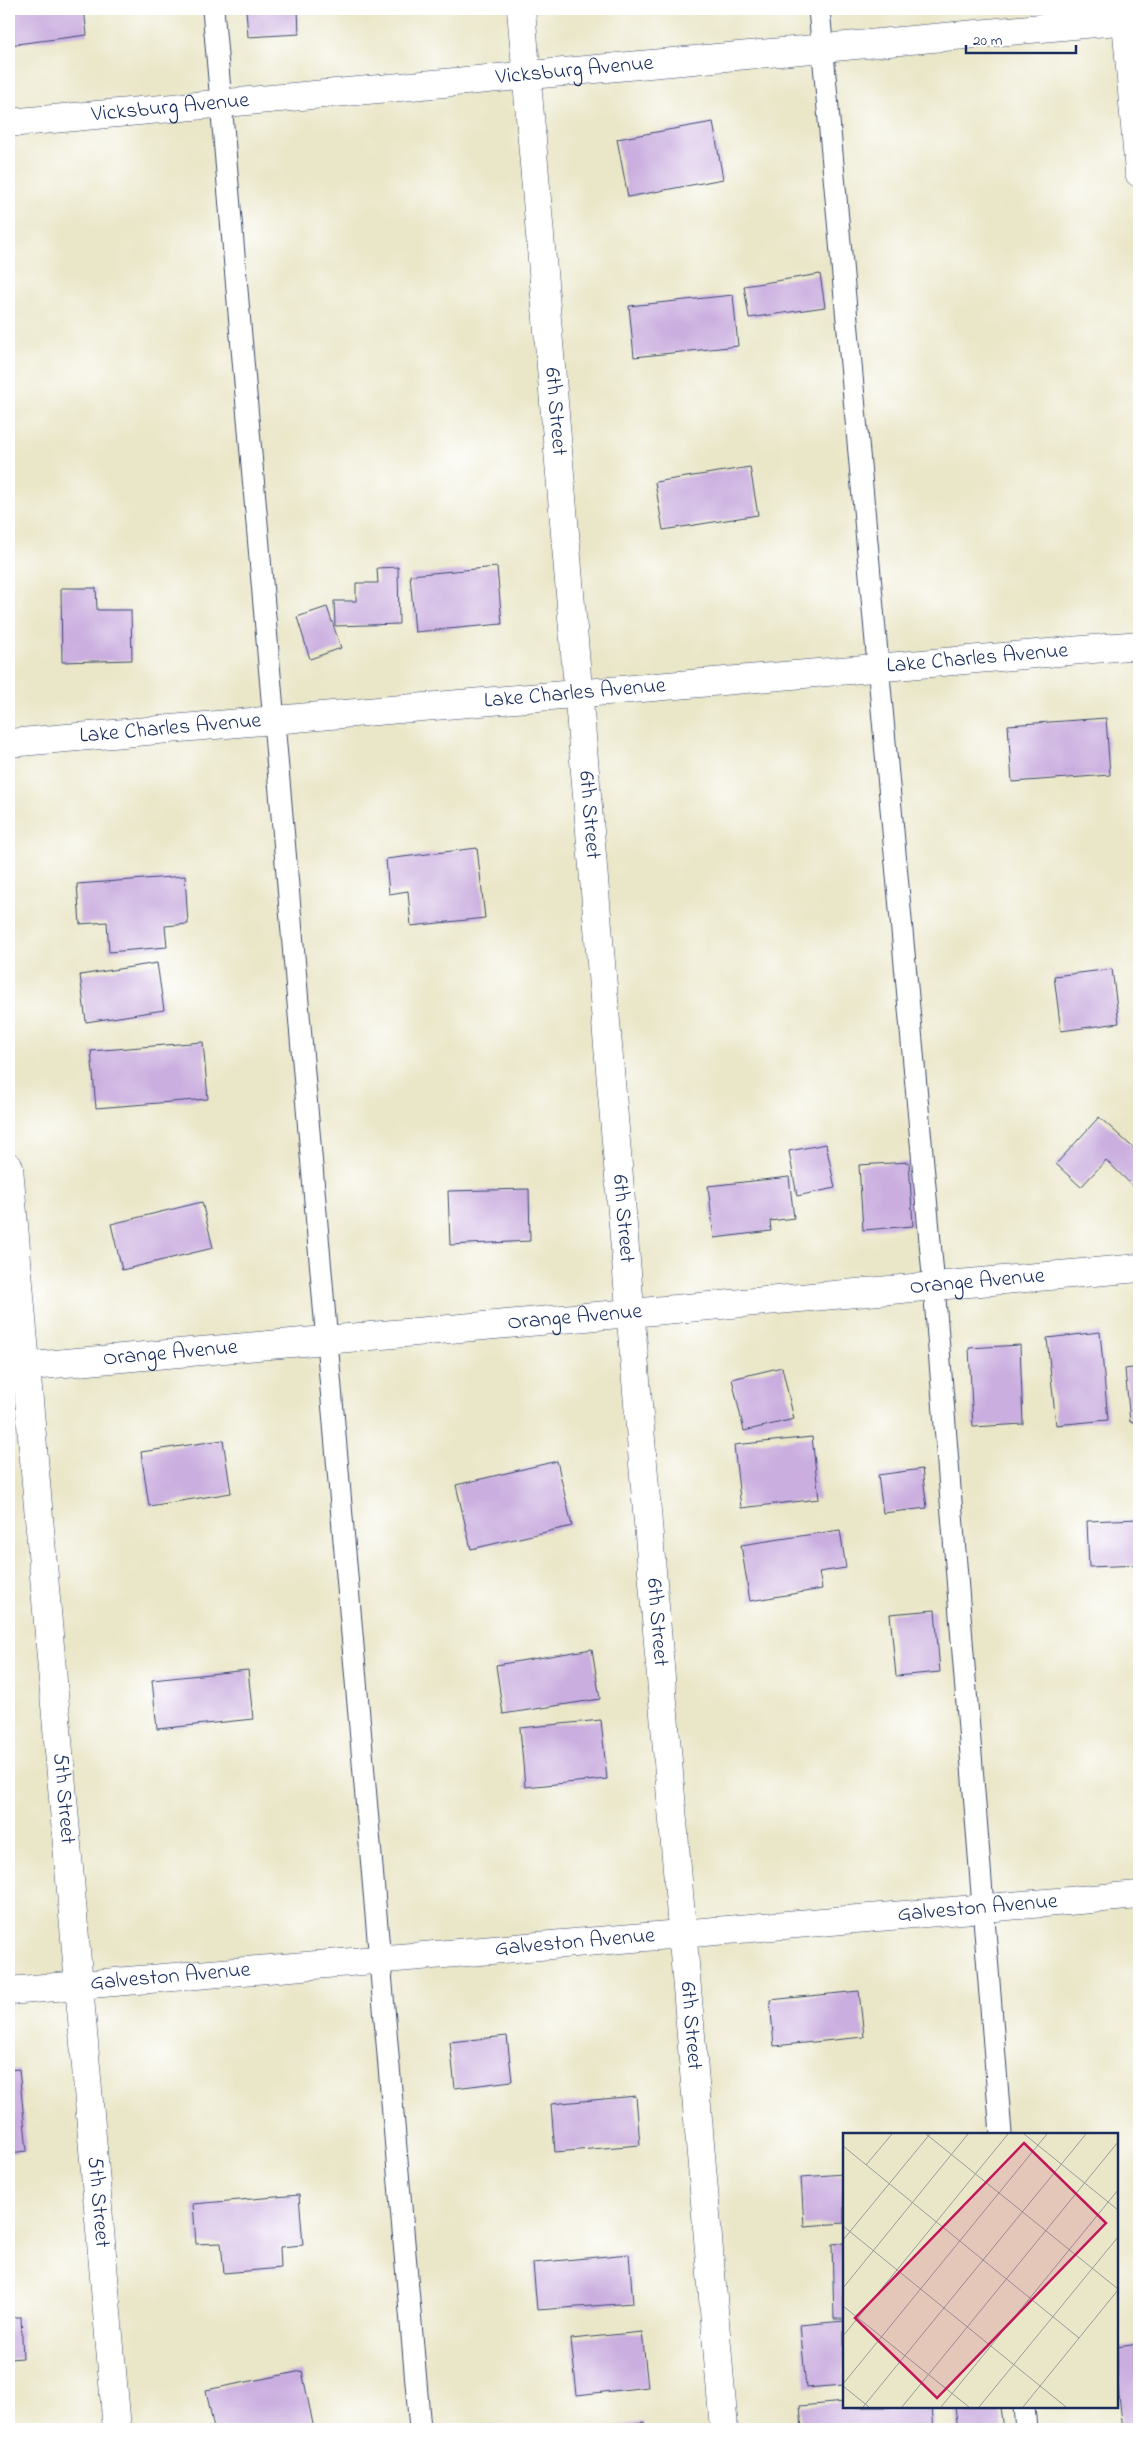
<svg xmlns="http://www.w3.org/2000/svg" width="1148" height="2438" font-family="'Indie Flower',sans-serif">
<rect width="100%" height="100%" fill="#fff"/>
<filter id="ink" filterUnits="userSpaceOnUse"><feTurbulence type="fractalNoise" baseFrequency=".02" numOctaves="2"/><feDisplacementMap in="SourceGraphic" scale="10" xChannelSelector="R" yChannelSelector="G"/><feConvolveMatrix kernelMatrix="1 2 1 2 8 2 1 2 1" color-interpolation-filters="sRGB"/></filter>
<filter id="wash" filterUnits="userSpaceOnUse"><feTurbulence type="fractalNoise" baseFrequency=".0096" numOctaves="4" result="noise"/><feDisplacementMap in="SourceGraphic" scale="20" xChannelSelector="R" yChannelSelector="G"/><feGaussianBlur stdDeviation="1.12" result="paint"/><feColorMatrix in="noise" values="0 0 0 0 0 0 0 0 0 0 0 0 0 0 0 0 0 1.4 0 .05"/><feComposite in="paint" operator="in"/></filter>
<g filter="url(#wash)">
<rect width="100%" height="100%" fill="#eae6c8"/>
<g id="blocks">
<path fill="#caaedf" d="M9 9H84L87 35 9 45Z
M246 9H298L299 34 248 37Z
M713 122 723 179 628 197 617 139Z
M820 274 825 307 749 318 744 286Z
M733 295 738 346 634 357 629 306Z
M750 467 758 515 663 530 655 482Z
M398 567 399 624 335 626 334 601H356V583H378L377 568Z
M497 567 502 624 415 632 410 575Z
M61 588H96L97 610H131L132 660 62 662Z
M327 607 341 648 310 659 297 617Z
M1106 718 1110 775 1012 782 1008 725Z
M477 848 485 918 411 926 408 891 389 894 386 859Z
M185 876 188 924 165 926 167 947 109 952 107 922 80 924 77 884Z
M157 963 164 1010 86 1022 80 975Z
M1112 969 1119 1023 1061 1031 1054 976Z
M203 1042 208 1099 96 1108 91 1051Z
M1099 1117 1139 1153V1192L1106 1160 1081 1187 1056 1164Z
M826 1144 835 1188 797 1196 789 1151Z
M909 1162 913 1226 863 1230 859 1165Z
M789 1177 794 1218 770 1221 771 1231 714 1238 708 1186Z
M529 1189 530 1241 450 1245 448 1191Z
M202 1202 213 1248 122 1270 111 1224Z
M1100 1332 1108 1420 1056 1425 1047 1338Z
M1020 1345 1023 1424 973 1427 969 1348Z
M782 1367 794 1419 744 1431 732 1379Z
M1139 1367V1421L1130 1422 1125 1369Z
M812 1437 819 1499 741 1508 734 1445Z
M223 1440 231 1493 149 1506 141 1452Z
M557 1461 572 1526 471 1549 456 1485Z
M922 1469 927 1508 883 1513 878 1475Z
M1139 1519V1565L1089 1567 1087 1521Z
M840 1530 846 1568 819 1572 822 1589 750 1601 741 1545Z
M935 1610 940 1672 896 1676 890 1614Z
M592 1649 600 1699 503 1714 496 1665Z
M248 1670 253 1719 157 1729 152 1680Z
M601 1720 607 1779 525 1787 520 1728Z
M859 1991 864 2037 774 2046 770 2000Z
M507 2036 512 2081 455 2088 450 2042Z
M19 2069 27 2151 9 2153V2070Z
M636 2096 640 2145 555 2152 551 2104Z
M844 2174V2223L804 2226 801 2177Z
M299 2195 303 2245 280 2247 281 2268 224 2273 221 2243 196 2244 193 2204Z
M844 2243V2319H834L832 2244Z
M629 2254 633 2303 537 2310 533 2263Z
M9 2317H21L23 2358 9 2359Z
M844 2321V2385L806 2388 800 2325Z
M642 2332 648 2387 577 2395 571 2339Z
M1139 2344V2429H1123L1117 2380V2347Z
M302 2371 314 2429H214L206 2390Z
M844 2402V2407H932L934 2429H802L800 2406Z
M955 2407H1000L1003 2429H958Z
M644 2422 645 2429H604V2428Z"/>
</g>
</g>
<g filter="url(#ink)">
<use href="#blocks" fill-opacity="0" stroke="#3a4a6e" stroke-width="1"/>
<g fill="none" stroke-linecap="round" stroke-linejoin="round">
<defs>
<path id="service" d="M213 9 420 2429
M819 9 934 1286 1001 2134
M1024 2407 1026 2429"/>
<g id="minor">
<path id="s1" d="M521 9 724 2429"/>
<path id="s2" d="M9 123 1139 19"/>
<path id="s3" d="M9 743 1139 645"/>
<path id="s4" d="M9 1167 117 2429"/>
<path id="s5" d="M9 1368 1139 1268"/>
<path id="s6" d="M9 1991 1139 1895"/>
</g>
<path id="tertiary" d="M1125 9 1139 173"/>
</defs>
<use href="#service" stroke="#3a4a6e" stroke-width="23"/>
<use href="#minor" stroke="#3a4a6e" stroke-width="29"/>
<use href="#tertiary" stroke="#3a4a6e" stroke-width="29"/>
<use href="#service" stroke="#fff" stroke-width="21"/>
<use href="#minor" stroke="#fff" stroke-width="28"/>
<use href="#tertiary" stroke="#fff" stroke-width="28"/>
</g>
</g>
<g text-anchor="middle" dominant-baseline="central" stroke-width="4" stroke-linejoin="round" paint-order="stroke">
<g font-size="22" fill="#1b2f5e" stroke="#fff">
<text stroke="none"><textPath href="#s2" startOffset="568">Vicksburg Avenue</textPath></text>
<text stroke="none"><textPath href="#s2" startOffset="162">Vicksburg Avenue</textPath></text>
<text stroke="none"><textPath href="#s1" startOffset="404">6th Street</textPath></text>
<text stroke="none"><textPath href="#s3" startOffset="972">Lake Charles Avenue</textPath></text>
<text stroke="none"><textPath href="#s3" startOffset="568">Lake Charles Avenue</textPath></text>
<text stroke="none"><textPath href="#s3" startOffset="162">Lake Charles Avenue</textPath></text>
<text stroke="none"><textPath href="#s1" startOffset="809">6th Street</textPath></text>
<text stroke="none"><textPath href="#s1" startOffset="1214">6th Street</textPath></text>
<text stroke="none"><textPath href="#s5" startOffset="972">Orange Avenue</textPath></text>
<text stroke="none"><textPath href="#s5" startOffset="568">Orange Avenue</textPath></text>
<text stroke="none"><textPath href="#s5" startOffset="162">Orange Avenue</textPath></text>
<text stroke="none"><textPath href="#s1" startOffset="1619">6th Street</textPath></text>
<text stroke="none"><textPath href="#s4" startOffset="634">5th Street</textPath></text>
<text stroke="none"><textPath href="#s6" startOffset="972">Galveston Avenue</textPath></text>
<text stroke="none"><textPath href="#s6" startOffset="568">Galveston Avenue</textPath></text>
<text stroke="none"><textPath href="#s6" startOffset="162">Galveston Avenue</textPath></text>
<text stroke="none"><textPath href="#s1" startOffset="2024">6th Street</textPath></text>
<text stroke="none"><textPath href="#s4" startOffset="1039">5th Street</textPath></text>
</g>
</g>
<g transform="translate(843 2133)">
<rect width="275" height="275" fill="#eae6c8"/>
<path fill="none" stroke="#979d9e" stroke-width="1" d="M83 1 275 156M181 1 275 77M0 13 236 205M23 32 49 1M0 93 223 274M0 107 87 1M0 155 125 1M0 173 126 274M0 203 165 1M0 251 204 1M0 253 26 274M20 274 243 1M59 274 275 9M98 274 275 57M136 274 275 104M180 274 275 157"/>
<path fill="#c2185b" fill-opacity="0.15" stroke="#c2185b" stroke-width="2.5" d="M181 10 263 90 94 265 12 185Z"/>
<rect width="275" height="275" fill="none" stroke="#1b2f5e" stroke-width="2.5"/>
</g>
<rect width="1148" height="2438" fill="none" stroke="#fff" stroke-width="30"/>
<path d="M966 45v8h110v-8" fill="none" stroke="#1b2f5e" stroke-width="2.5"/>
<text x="973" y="45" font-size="15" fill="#1b2f5e" stroke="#ffffff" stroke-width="4" paint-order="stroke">20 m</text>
</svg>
